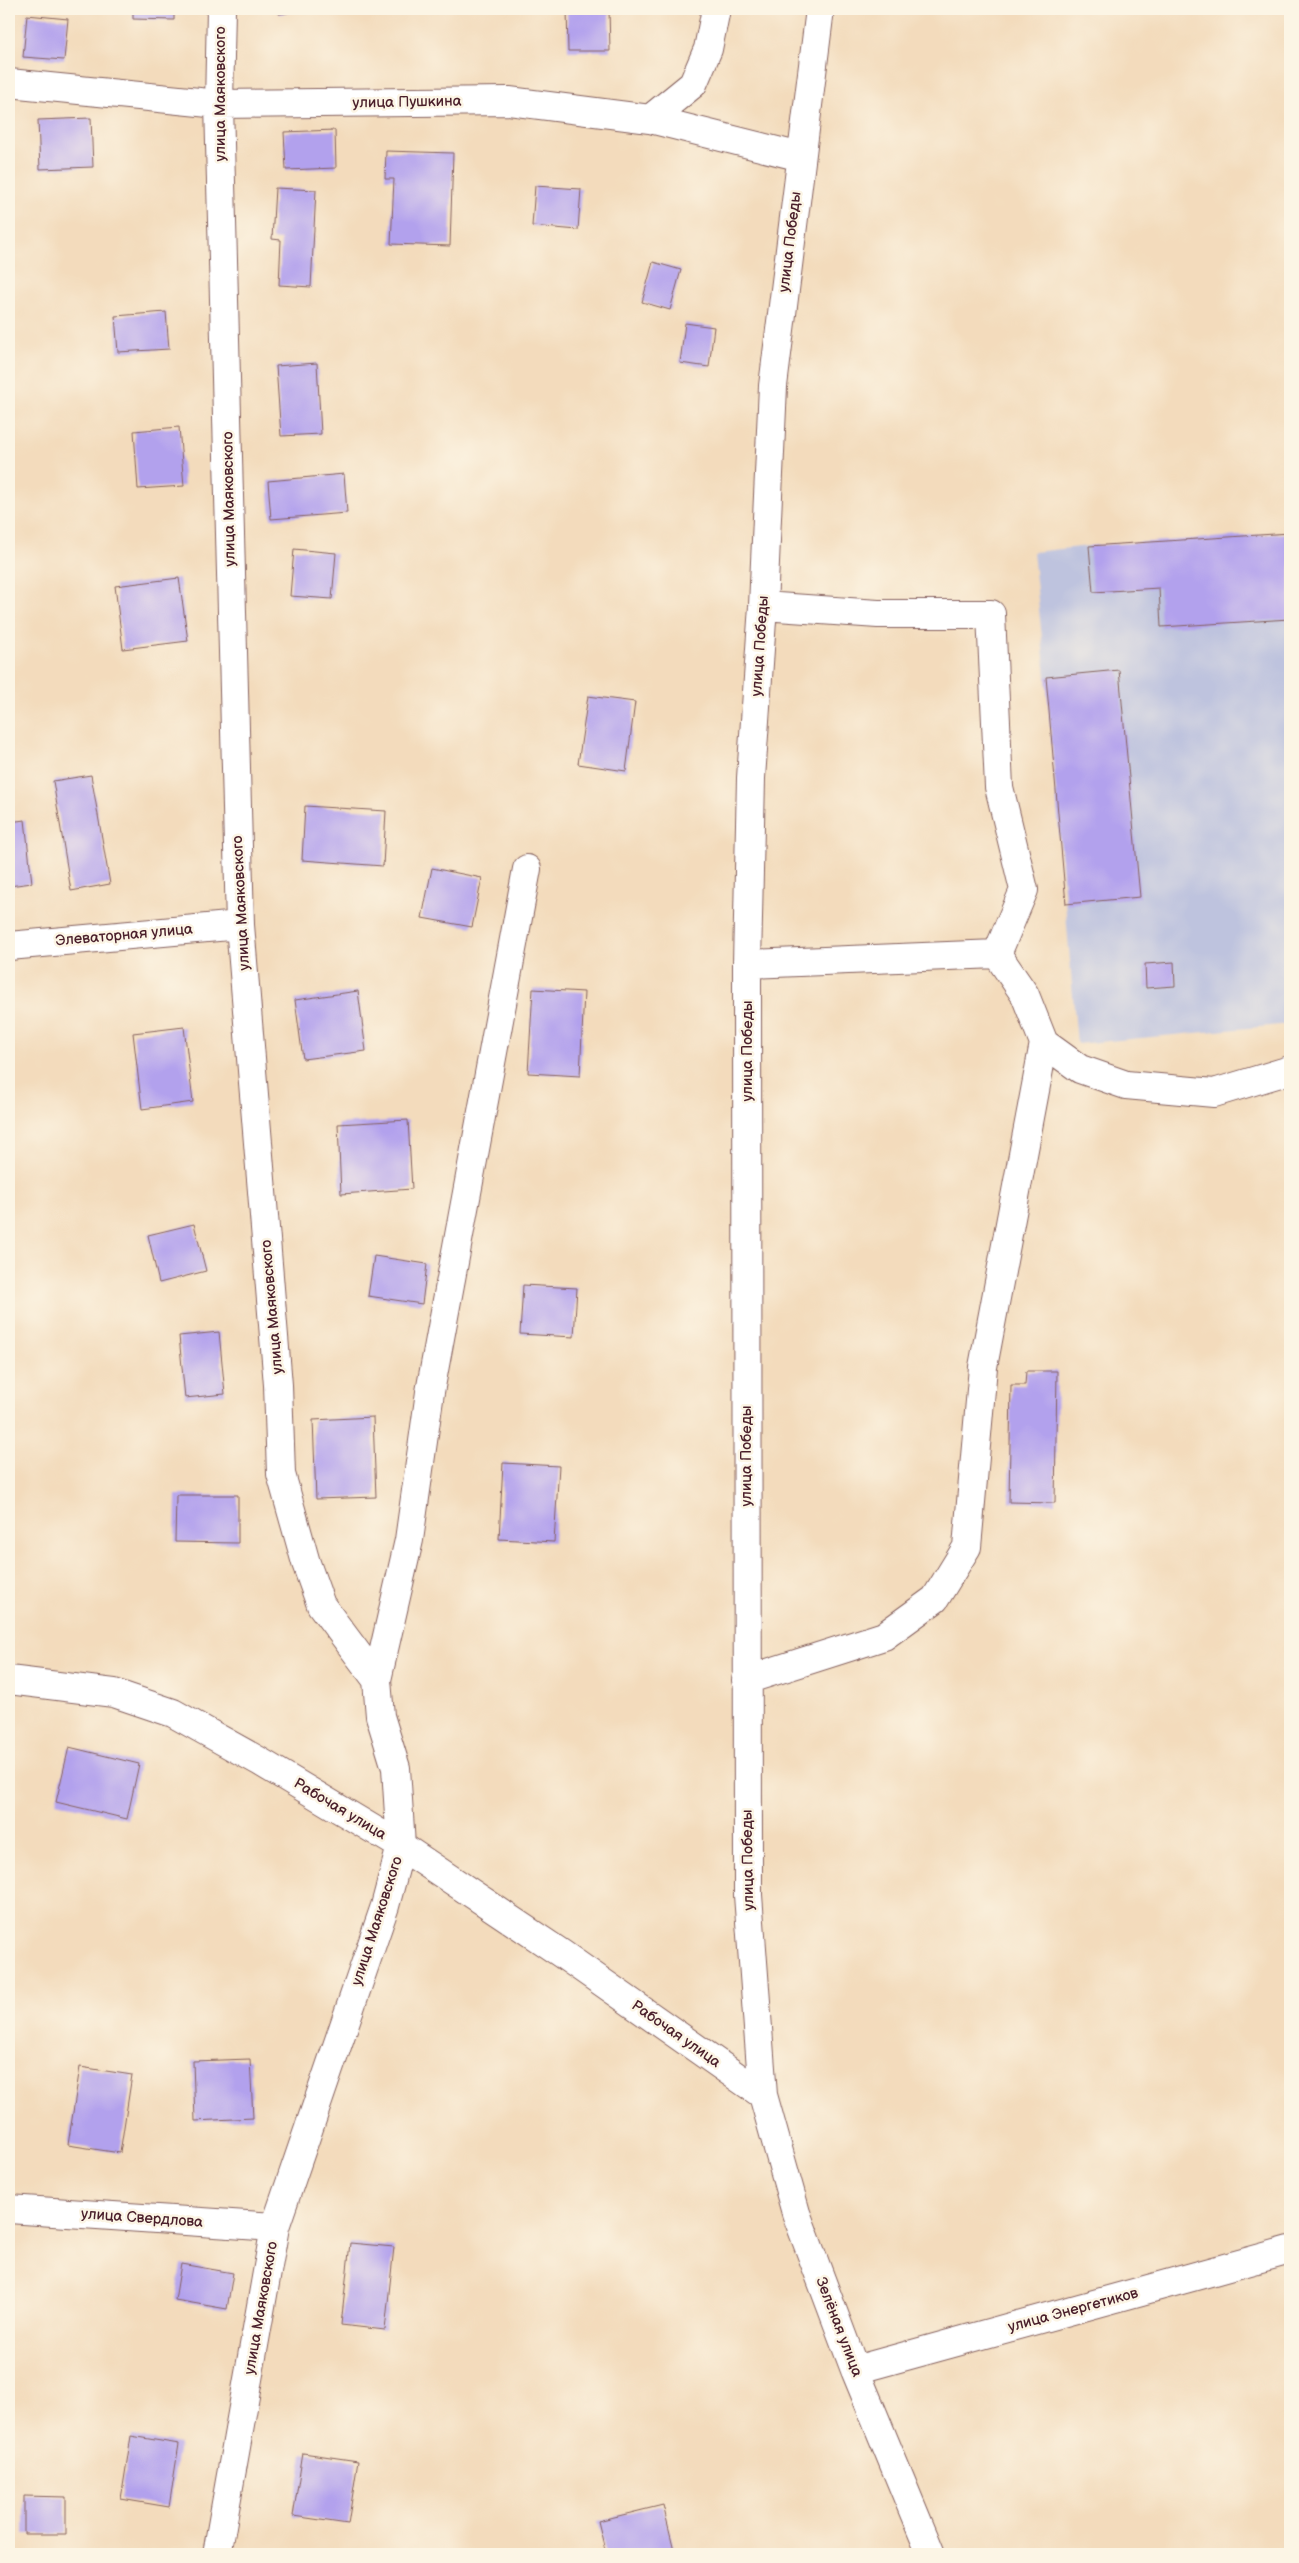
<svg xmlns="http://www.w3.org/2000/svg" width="1299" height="2563" font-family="'Balsamiq Sans',sans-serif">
<rect width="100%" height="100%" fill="#fcf5e5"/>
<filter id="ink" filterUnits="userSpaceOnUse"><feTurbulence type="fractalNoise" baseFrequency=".02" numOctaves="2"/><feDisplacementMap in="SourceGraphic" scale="10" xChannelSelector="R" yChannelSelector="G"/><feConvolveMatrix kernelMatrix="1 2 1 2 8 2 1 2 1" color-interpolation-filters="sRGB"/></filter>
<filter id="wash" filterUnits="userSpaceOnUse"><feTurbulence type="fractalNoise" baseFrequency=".0096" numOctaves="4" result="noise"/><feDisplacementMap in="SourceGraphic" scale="20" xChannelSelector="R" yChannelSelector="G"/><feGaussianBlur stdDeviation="1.12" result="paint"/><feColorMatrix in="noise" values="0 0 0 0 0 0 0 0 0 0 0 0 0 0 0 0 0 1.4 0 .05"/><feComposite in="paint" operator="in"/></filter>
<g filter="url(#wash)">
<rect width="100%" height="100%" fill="#f3dbbc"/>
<path fill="#bec3de" d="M1290 533V1024L1077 1044 1046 677 1033 552 1089 546Z"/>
<g id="blocks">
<path fill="#b2a1ed" d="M133 9H174V20L133 19Z
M278 9H306V10L279 14Z
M567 9H609L610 51H568Z
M27 15 68 19 64 60 23 57Z
M91 118 93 167 40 169 38 120Z
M335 130 336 168 286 170 284 132Z
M386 151 453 153 450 246 391 244 394 179H385Z
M535 186 581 189 578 230 532 226Z
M275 188 316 190 311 287 279 285 281 240 272 239Z
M653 262 681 270 670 310 642 302Z
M166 312 169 349 118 352 115 316Z
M685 323 714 327 709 367 680 363Z
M317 363 321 434 281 436 276 366Z
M179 427 184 486 138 489 134 431Z
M344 474 347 513 271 519 268 481Z
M1290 533V619L1161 627 1159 588 1093 592 1089 546Z
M294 549 336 553 332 599 290 596Z
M179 578 188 641 123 649 115 586Z
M1119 670 1140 897 1066 904 1046 677Z
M588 696 635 702 626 771 578 764Z
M91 775 110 884 71 891 53 781Z
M305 806 386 811 383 866 302 860Z
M25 820 32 883 9 886V822Z
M432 868 482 878 472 927 422 918Z
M1174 962 1175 986 1146 988 1145 964Z
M533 989 584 992 580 1076 528 1073Z
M358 991 366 1051 303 1059 295 1000Z
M184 1027 193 1102 142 1109 133 1033Z
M408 1120 412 1189 341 1194 338 1124Z
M194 1224 206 1271 159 1283 148 1235Z
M374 1256 427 1264 422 1304 368 1296Z
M523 1285 577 1288 574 1337 520 1334Z
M219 1332 225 1394 185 1398 179 1336Z
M1026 1371H1057L1055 1503 1009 1502 1011 1385H1025Z
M373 1417 376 1497 316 1499 313 1420Z
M503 1463 559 1466 554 1542 499 1539Z
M176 1495H238V1543L175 1542Z
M69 1747 139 1764 127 1819 56 1802Z
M250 2059 253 2118 195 2121 193 2061Z
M80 2067 132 2075 120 2153 68 2145Z
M350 2243 394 2247 385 2330 341 2325Z
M181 2264 233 2273 227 2309 175 2300Z
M131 2436 179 2444 169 2507 121 2499Z
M303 2453 358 2461 348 2524 293 2516Z
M24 2496 66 2497V2534H24Z
M663 2505 675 2554H606L598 2521Z"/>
</g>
</g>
<g filter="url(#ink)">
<use href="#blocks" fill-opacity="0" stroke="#85615e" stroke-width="1"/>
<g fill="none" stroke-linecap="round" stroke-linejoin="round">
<defs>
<path id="minor" d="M820 9 773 386 763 606 751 778 747 964 748 1895 763 2095 796 2213 855 2370 931 2554
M9 83 219 104 509 101 650 119 801 157
M650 119 693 84 708 49 716 9
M763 606 878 614H991L999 787 1024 890 997 954
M9 946 240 925
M747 964 997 954 1025 995 1044 1043 1080 1069 1126 1085 1214 1093 1290 1070
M9 1680 114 1693 173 1713 259 1761 401 1846 562 1954 763 2095
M377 1680 409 1540 430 1392 527 869
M746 1680 884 1636 935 1599 967 1547 983 1367 1044 1043
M9 2209 275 2227
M855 2370 1290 2250
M217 2554 275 2227 385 1906 401 1846 396 1768 380 1716 377 1680 321 1605 306 1563 281 1474 278 1385 240 925 219 104 221 9"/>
</defs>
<use href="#minor" stroke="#85615e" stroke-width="30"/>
<use href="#minor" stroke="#fff" stroke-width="28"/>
</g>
</g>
<g text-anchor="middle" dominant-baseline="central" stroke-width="5" stroke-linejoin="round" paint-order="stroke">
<g font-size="15" fill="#4a1f2b" stroke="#fcf5e5">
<text transform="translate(220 94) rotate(-90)">улица Маяковского</text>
<text transform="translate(407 102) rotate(-1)">улица Пушкина</text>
<text transform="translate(790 242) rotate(-83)">улица Победы</text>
<text transform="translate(229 499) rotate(-91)">улица Маяковского</text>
<text transform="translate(760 646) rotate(-86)">улица Победы</text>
<text transform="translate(241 903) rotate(-93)">улица Маяковского</text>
<text transform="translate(124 935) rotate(-5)">Элеваторная улица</text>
<text transform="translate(747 1051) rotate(-90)">улица Победы</text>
<text transform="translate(272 1307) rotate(-95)">улица Маяковского</text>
<text transform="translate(746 1456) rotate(-90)">улица Победы</text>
<text transform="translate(340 1809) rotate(31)">Рабочая улица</text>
<text transform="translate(748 1860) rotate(-91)">улица Победы</text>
<text transform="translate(377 1921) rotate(-72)">улица Маяковского</text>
<text transform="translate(676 2034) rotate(35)">Рабочая улица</text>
<text transform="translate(142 2218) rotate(4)">улица Свердлова</text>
<text transform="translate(261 2308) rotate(-80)">улица Маяковского</text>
<text transform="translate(1073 2310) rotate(-15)">улица Энергетиков</text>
<text transform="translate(839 2327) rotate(69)">Зелёная улица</text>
</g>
</g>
<rect width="1299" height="2563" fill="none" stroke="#fcf5e5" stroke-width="30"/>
</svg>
